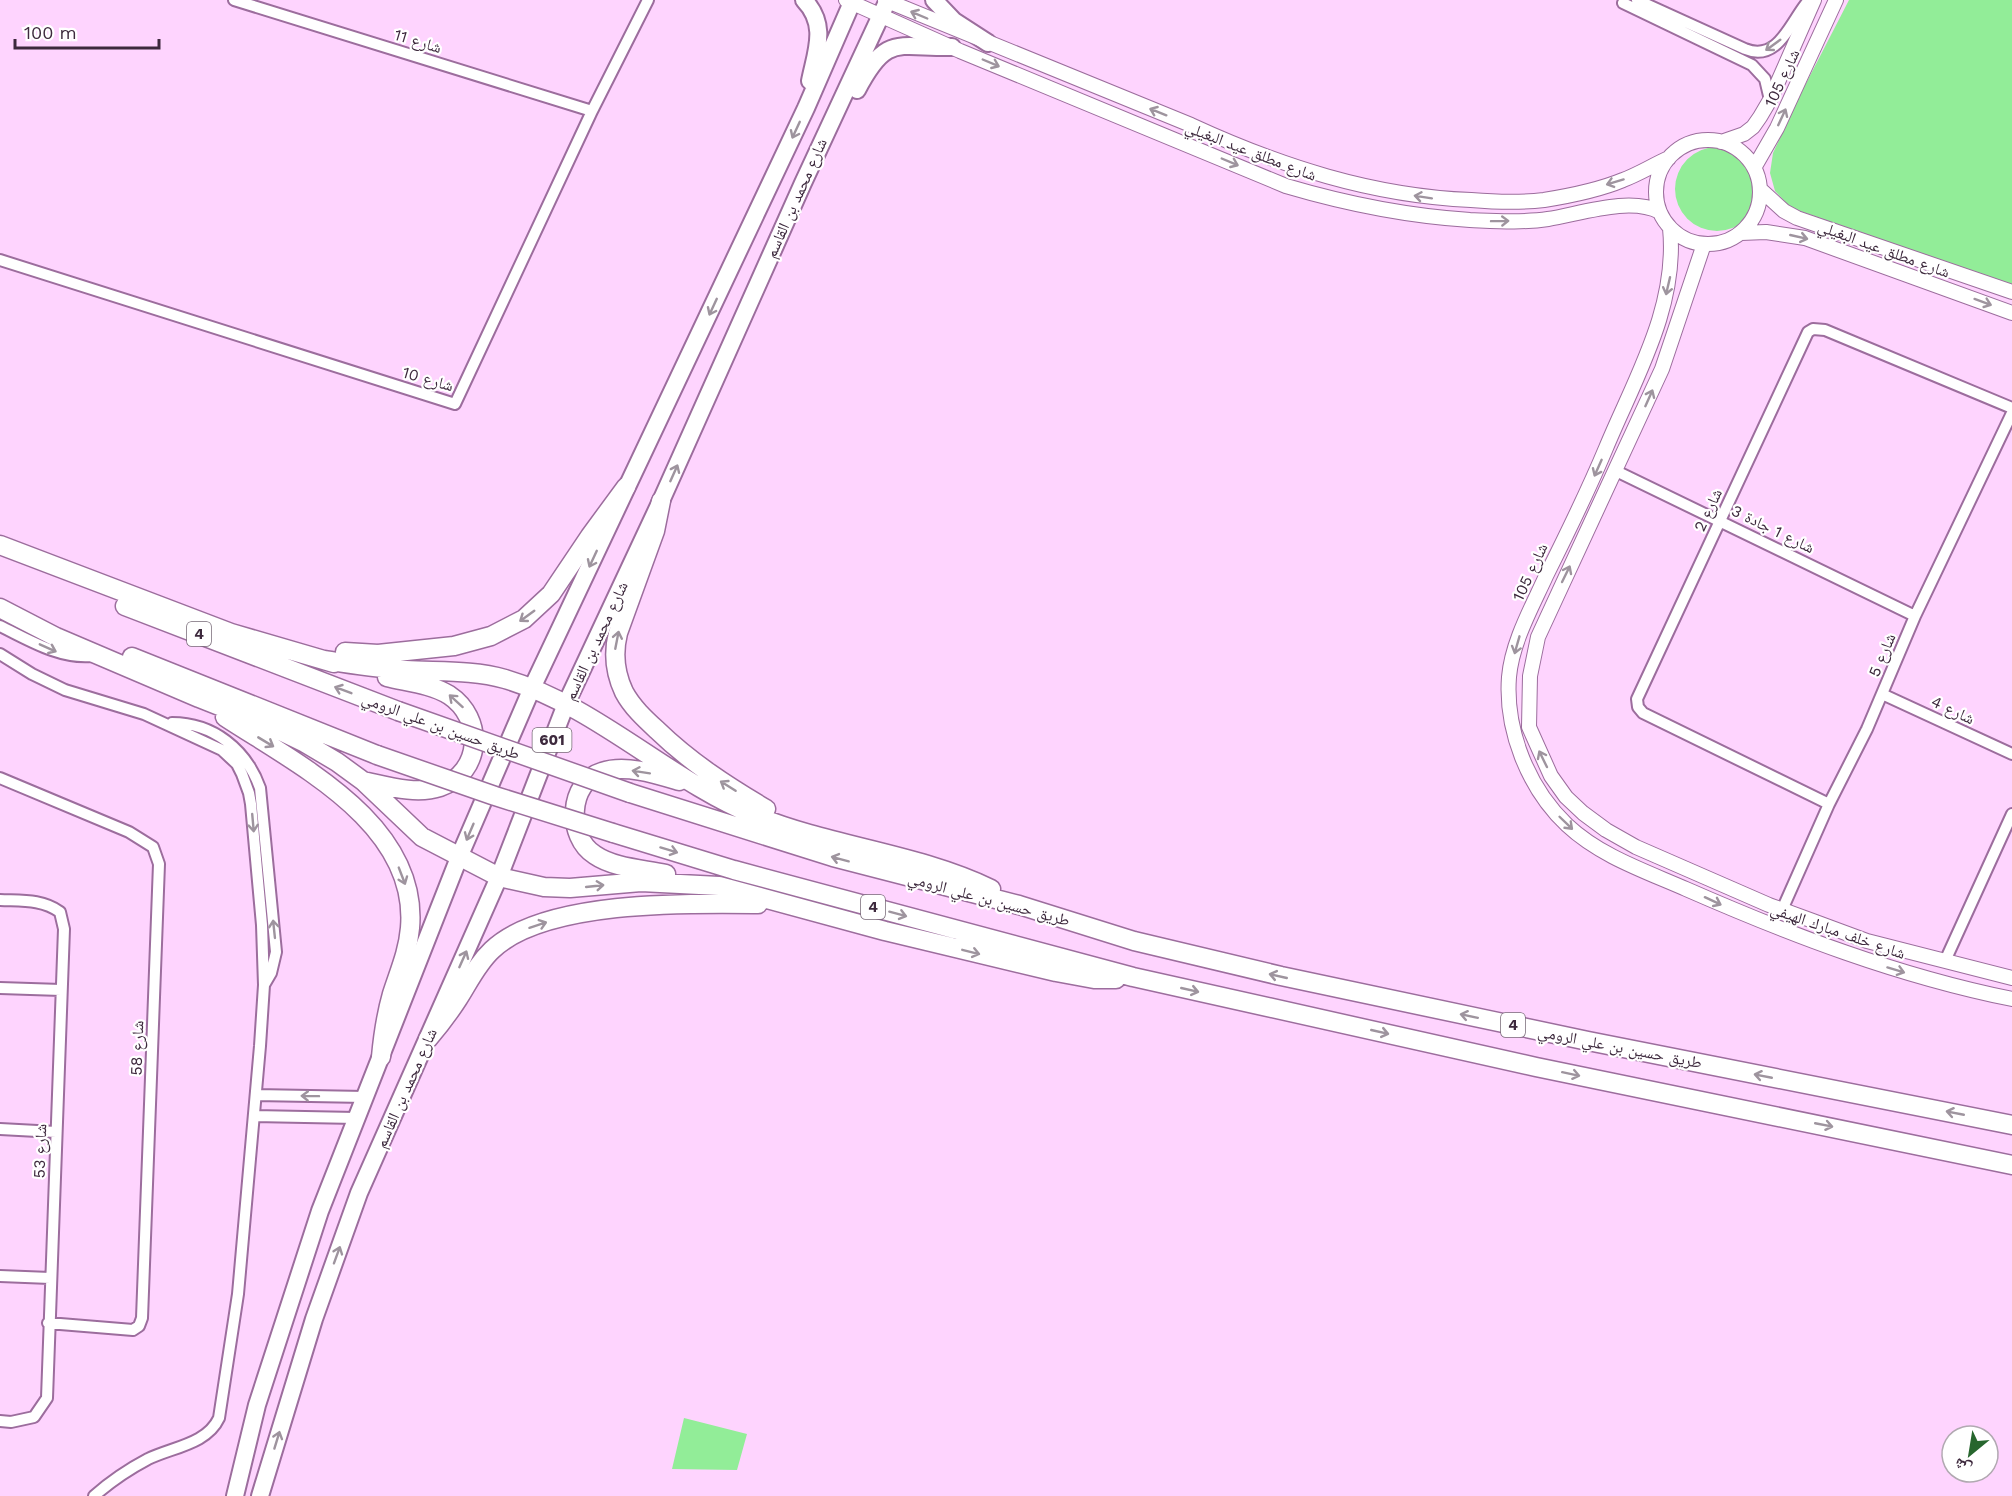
<svg xmlns="http://www.w3.org/2000/svg" width="2012" height="1496" font-family="'Work Sans','Noto Naskh Arabic',sans-serif">
<rect width="100%" height="100%" fill="#fed4fe"/>
<path fill="#92ed98" d="M1849 0H2012V285L1791 208 1775 191 1770 173 1773 153 1799 97Z
M1675 189a42 42 0 1 1 84 0a42 42 0 1 1-84 0Z
M684 1418 747 1434 737 1470 672 1469Z"/>
<g fill="none" stroke-linecap="round" stroke-linejoin="round">
<defs>
<path id="minor" d="M234 0 592 111
M1637 0 1745 49C1779 63 1791 20 1809 0
M1623 3 1752 65 1765 79 1770 100
M0 260 455 404 592 111 648 0
M1616 471 1915 616
M0 626C29 640 59 659 92 656
M0 654 32 674 65 690 144 714 222 750 237 764 242 774 249 793 251 804 262 925 264 985 260 1046 238 1294 219 1418C207 1444 173 1447 148 1459 129 1469 110 1482 94 1496
M1882 694 2012 754
M172 723C213 723 246 749 260 788L276 952 271 973 264 985
M0 778 129 832 153 847 159 864 142 1318 139 1326 133 1330 48 1323
M1829 804 1643 713 1638 707 1637 699 1808 332 1813 329 1825 330 2012 408
M0 900C22 901 42 899 60 912L64 929 47 1398 34 1417 11 1422 0 1421
M1782 910 1829 804 1867 729 1915 616 2012 413
M1945 961 2012 814
M0 988 61 990
M256 1095 365 1097
M254 1116 356 1118
M0 1129 56 1132
M0 1276 50 1278"/>
<path id="tertiary" d="M846 0 960 51 1286 186C1347 204 1407 216 1470 220 1495 221 1523 223 1548 219 1580 214 1630 196 1660 212
M885 0 1191 125C1280 166 1372 196 1471 200 1495 202 1520 203 1544 200 1569 196 1599 190 1623 180 1639 174 1653 165 1669 158
M1656 192a52 52 0 1 1 104 0a52 52 0 1 1-104 0Z
M1721 142 1744 134 1753 127 1760 117 1770 100 1814 0
M1754 168 1777 128 1836 0
M1761 190 1784 211 1797 218 2012 292
M1670 228C1678 307 1635 378 1606 448 1588 491 1567 534 1546 576 1532 607 1512 642 1509 677 1505 730 1528 788 1567 825 1600 856 1645 871 1686 889 1791 935 1898 976 2012 999
M1741 233 1766 232 1805 238 2012 313
M1704 244 1662 369 1538 637 1530 676 1529 727 1551 776 1566 797 1583 813 1606 830 1636 847 1769 905 1813 921 1867 941 2012 978"/>
<path id="primary" d="M804 0C828 25 816 51 810 81
M934 0 954 21 988 43
M857 90C887 33 897 48 952 47
M235 1496 257 1405 320 1211 460 855 532 688 806 108 853 0
M260 1496 314 1319 359 1193 499 877 566 704 661 501 803 183 888 0"/>
<path id="trunk" d="M661 501 655 531 618 633C613 653 615 673 624 692 632 707 645 719 657 730 690 762 727 786 766 809
M0 545 231 633 334 663
M125 606 398 711
M0 608 56 637 199 698 270 726 305 743 337 762 363 781 422 837 499 877 544 887 570 888 641 882 719 886 885 931 1056 972 1094 979H1116
M345 652 378 654 454 646 491 636 524 619 551 594 590 536 626 487
M132 657 377 755
M324 660C351 664 378 669 406 670 439 672 473 670 505 679 597 706 668 780 756 816 832 847 916 853 991 889
M225 717C298 765 419 824 410 928 408 952 399 972 392 994 386 1015 383 1035 381 1057
M363 781C387 786 416 795 440 787 483 772 484 718 449 695 431 684 407 682 387 677
M630 793 833 857 1019 905 1134 941 1281 976 1588 1041 2012 1125
M613 833 734 870 1133 977 1536 1067 2012 1165
M666 874C643 869 614 868 595 855 566 837 568 782 602 772 625 764 656 774 679 781
M428 1039C439 1026 449 1013 458 999 469 982 477 964 492 950 544 900 689 903 758 904"/>
</defs>
<use href="#minor" stroke="#9c6d9d" stroke-width="14"/>
<use href="#tertiary" stroke="#9c6d9d" stroke-width="16"/>
<use href="#primary" stroke="#9c6d9d" stroke-width="20"/>
<use href="#trunk" stroke="#9c6d9d" stroke-width="21"/>
<use href="#minor" stroke="#fff" stroke-width="10"/>
<use href="#tertiary" stroke="#fff" stroke-width="14"/>
<use href="#primary" stroke="#fff" stroke-width="16"/>
<use href="#trunk" stroke="#fff" stroke-width="18"/>
<defs>
<path id="trunk-bridge" d="M398 711 630 793
M377 755 495 796 613 833"/>
</defs>
<use href="#trunk-bridge" stroke="#9c6d9d" stroke-width="21" stroke-linecap="butt"/>
<use href="#trunk-bridge" stroke="#fff" stroke-width="18"/>
</g>
<defs><path id="oneway-shaft" d="M-6 0H5M1.5-3L5.5 0L1.5 3" fill="none" stroke-width="1.6" stroke-linecap="round" stroke-linejoin="round" transform="scale(1.5)"/></defs>
<g stroke="#9e949e">
<use href="#oneway-shaft" transform="translate(919 15) rotate(-157)"/>
<use href="#oneway-shaft" transform="translate(1773 45) rotate(144)"/>
<use href="#oneway-shaft" transform="translate(991 63) rotate(23)"/>
<use href="#oneway-shaft" transform="translate(1158 112) rotate(-158)"/>
<use href="#oneway-shaft" transform="translate(1782 117) rotate(-65)"/>
<use href="#oneway-shaft" transform="translate(796 130) rotate(115)"/>
<use href="#oneway-shaft" transform="translate(1230 162) rotate(23)"/>
<use href="#oneway-shaft" transform="translate(1615 182) rotate(163)"/>
<use href="#oneway-shaft" transform="translate(1423 197) rotate(-171)"/>
<use href="#oneway-shaft" transform="translate(1500 221) rotate(-1)"/>
<use href="#oneway-shaft" transform="translate(1799 237) rotate(13)"/>
<use href="#oneway-shaft" transform="translate(1668 286) rotate(103)"/>
<use href="#oneway-shaft" transform="translate(1983 302) rotate(20)"/>
<use href="#oneway-shaft" transform="translate(713 307) rotate(115)"/>
<use href="#oneway-shaft" transform="translate(1649 398) rotate(-66)"/>
<use href="#oneway-shaft" transform="translate(1598 468) rotate(114)"/>
<use href="#oneway-shaft" transform="translate(674 473) rotate(-66)"/>
<use href="#oneway-shaft" transform="translate(593 559) rotate(115)"/>
<use href="#oneway-shaft" transform="translate(1566 574) rotate(-64)"/>
<use href="#oneway-shaft" transform="translate(527 616) rotate(144)"/>
<use href="#oneway-shaft" transform="translate(617 640) rotate(-79)"/>
<use href="#oneway-shaft" transform="translate(1517 645) rotate(106)"/>
<use href="#oneway-shaft" transform="translate(48 648) rotate(24)"/>
<use href="#oneway-shaft" transform="translate(343 690) rotate(-159)"/>
<use href="#oneway-shaft" transform="translate(456 701) rotate(-138)"/>
<use href="#oneway-shaft" transform="translate(266 742) rotate(31)"/>
<use href="#oneway-shaft" transform="translate(1543 759) rotate(-116)"/>
<use href="#oneway-shaft" transform="translate(641 772) rotate(-171)"/>
<use href="#oneway-shaft" transform="translate(728 786) rotate(-148)"/>
<use href="#oneway-shaft" transform="translate(253 823) rotate(85)"/>
<use href="#oneway-shaft" transform="translate(1566 823) rotate(44)"/>
<use href="#oneway-shaft" transform="translate(470 832) rotate(113)"/>
<use href="#oneway-shaft" transform="translate(669 850) rotate(17)"/>
<use href="#oneway-shaft" transform="translate(840 859) rotate(-165)"/>
<use href="#oneway-shaft" transform="translate(402 876) rotate(69)"/>
<use href="#oneway-shaft" transform="translate(595 886) rotate(-6)"/>
<use href="#oneway-shaft" transform="translate(1713 901) rotate(25)"/>
<use href="#oneway-shaft" transform="translate(898 914) rotate(15)"/>
<use href="#oneway-shaft" transform="translate(538 925) rotate(-18)"/>
<use href="#oneway-shaft" transform="translate(274 929) rotate(-96)"/>
<use href="#oneway-shaft" transform="translate(971 952) rotate(14)"/>
<use href="#oneway-shaft" transform="translate(463 959) rotate(-66)"/>
<use href="#oneway-shaft" transform="translate(1896 970) rotate(17)"/>
<use href="#oneway-shaft" transform="translate(1278 976) rotate(-167)"/>
<use href="#oneway-shaft" transform="translate(1190 990) rotate(13)"/>
<use href="#oneway-shaft" transform="translate(1469 1016) rotate(-168)"/>
<use href="#oneway-shaft" transform="translate(1380 1032) rotate(13)"/>
<use href="#oneway-shaft" transform="translate(1571 1074) rotate(12)"/>
<use href="#oneway-shaft" transform="translate(1763 1076) rotate(-169)"/>
<use href="#oneway-shaft" transform="translate(310 1096) rotate(-179)"/>
<use href="#oneway-shaft" transform="translate(1955 1113) rotate(-169)"/>
<use href="#oneway-shaft" transform="translate(1824 1125) rotate(11)"/>
<use href="#oneway-shaft" transform="translate(337 1255) rotate(-70)"/>
<use href="#oneway-shaft" transform="translate(277 1440) rotate(-73)"/>
</g>
<g text-anchor="middle" dominant-baseline="central" stroke-width="4.5" stroke-linejoin="round" paint-order="stroke">
<g fill="#fff" stroke="#776977" stroke-width="1.5">
<rect x="187" y="622" width="24" height="24" rx="4.5"/>
<rect x="532.5" y="728" width="39" height="24" rx="4.5"/>
<rect x="861" y="895" width="24" height="24" rx="4.5"/>
<rect x="1501" y="1013" width="24" height="24" rx="4.5"/>
</g>
<g font-size="15" font-weight="bold" fill="#3d293d">
<text x="199" y="634">4</text>
<text x="552" y="740">601</text>
<text x="873" y="907">4</text>
<text x="1513" y="1025">4</text>
</g>
<g font-size="16" fill="#3d293d" stroke="#fff">
<text transform="translate(418 41) rotate(17)">شارع 11</text>
<text transform="translate(1782 78) rotate(-65)">شارع 105</text>
<text transform="translate(1251 151) rotate(21)">شارع مطلق عيد البغيلي</text>
<text transform="translate(796 198) rotate(-66)">شارع محمد بن القاسم</text>
<text transform="translate(1884 249) rotate(20)">شارع مطلق عيد البغيلي</text>
<text transform="translate(428 379) rotate(16)">شارع 10</text>
<text transform="translate(1708 510) rotate(-65)">شارع 2</text>
<text transform="translate(1773 529) rotate(26)">شارع 1 جادة 3</text>
<text transform="translate(1530 572) rotate(-65)">شارع 105</text>
<text transform="translate(596 641) rotate(-65)">شارع محمد بن القاسم</text>
<text transform="translate(1882 655) rotate(-67)">شارع 5</text>
<text transform="translate(1953 710) rotate(25)">شارع 4</text>
<text transform="translate(441 726) rotate(20)">طريق حسين بن علي الرومي</text>
<text transform="translate(989 899) rotate(15)">طريق حسين بن علي الرومي</text>
<text transform="translate(1838 931) rotate(19)">شارع خلف مبارك الهيفي</text>
<text transform="translate(1620 1047) rotate(11)">طريق حسين بن علي الرومي</text>
<text transform="translate(137 1048) rotate(-88)">شارع 58</text>
<text transform="translate(406 1088) rotate(-66)">شارع محمد بن القاسم</text>
<text transform="translate(40 1151) rotate(-88)">شارع 53</text>
</g>
</g>
<g transform="translate(1970 1454) rotate(210)"><circle r="28" fill="#ffffff" stroke="#b1a9b1" stroke-width="1.5"/>
<path d="M0-4.5L10 22L0 15L-10 22Z" fill="#27662e"/>
<text y="-9" font-size="16" font-weight="bold" text-anchor="middle" fill="#3d293d">ش</text>
</g>
<path d="M15 39v9h144v-9" fill="none" stroke="#3d293d" stroke-width="3"/>
<text x="24" y="39" font-size="18" fill="#3d293d" stroke="#ffffff" stroke-width="4.5" paint-order="stroke">100 m</text>
</svg>
